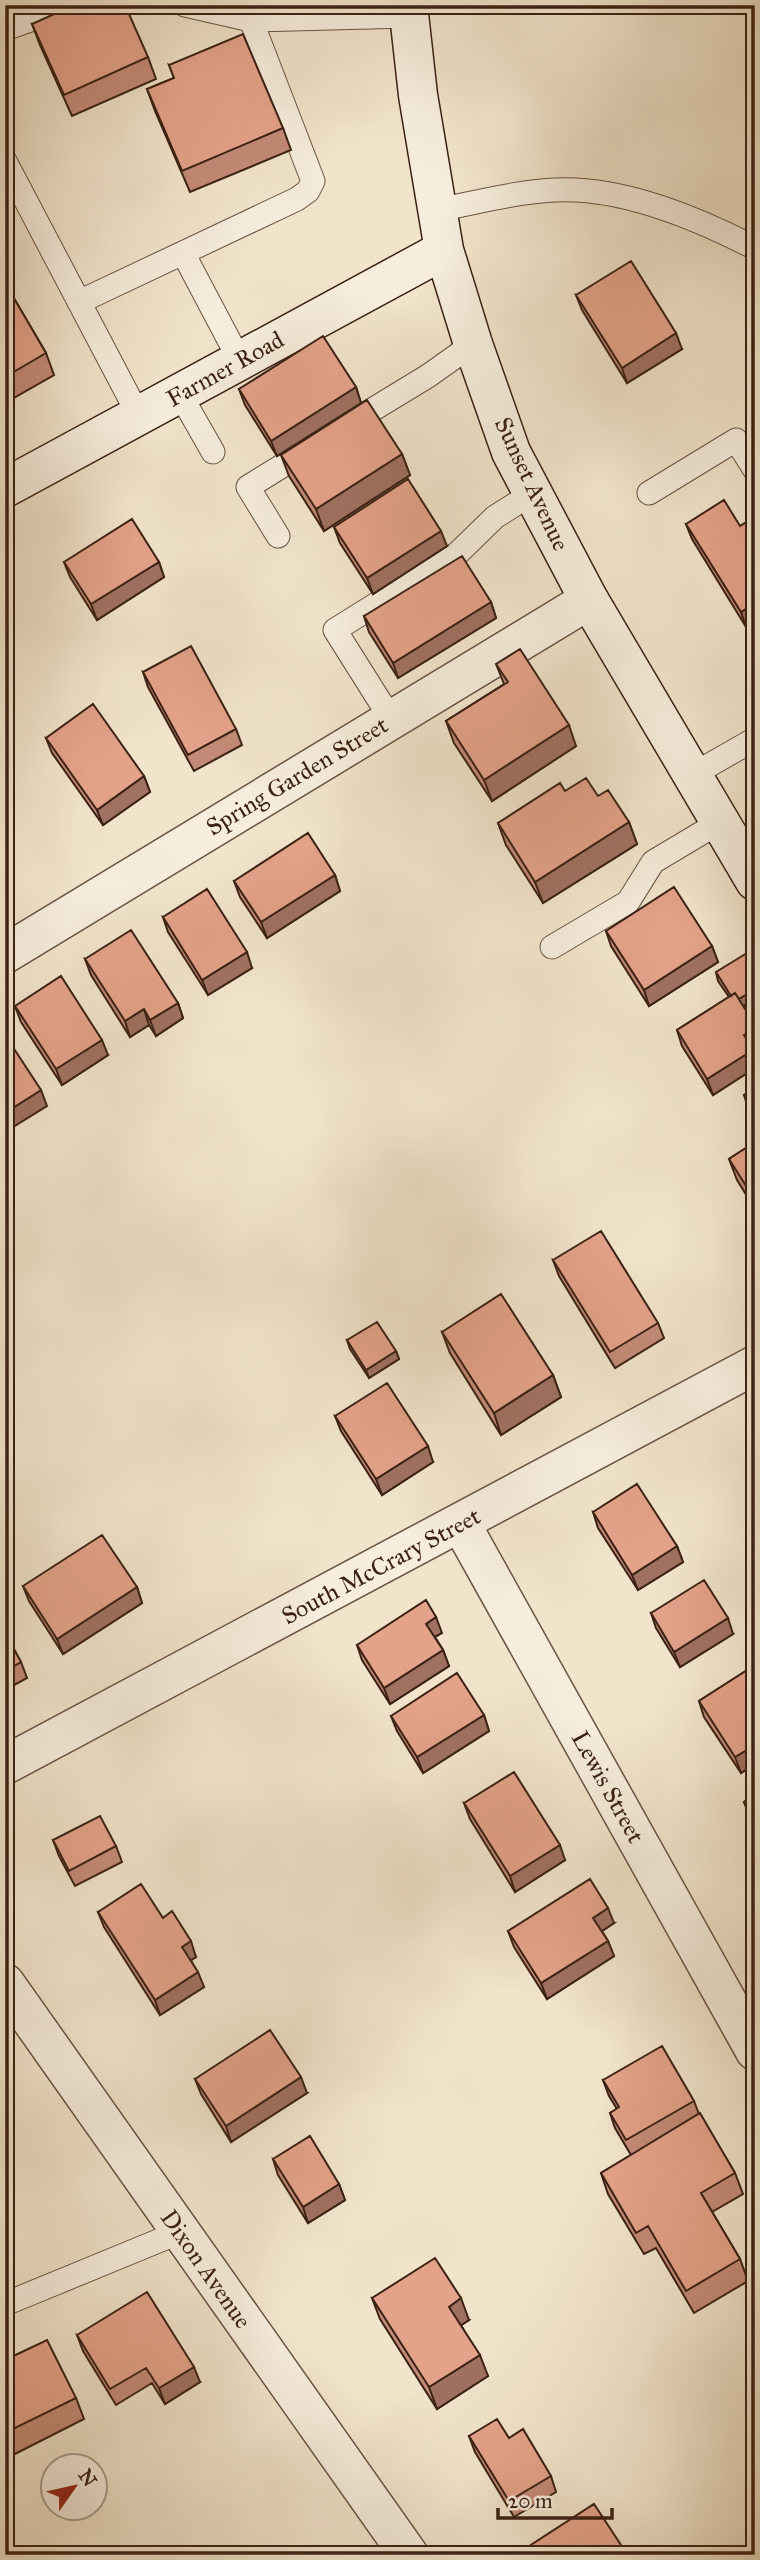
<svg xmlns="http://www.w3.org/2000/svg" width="760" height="2560" font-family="'IM FELL Great Primer',serif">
<rect width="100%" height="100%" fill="#f1e4cb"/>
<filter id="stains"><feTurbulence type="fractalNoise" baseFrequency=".00286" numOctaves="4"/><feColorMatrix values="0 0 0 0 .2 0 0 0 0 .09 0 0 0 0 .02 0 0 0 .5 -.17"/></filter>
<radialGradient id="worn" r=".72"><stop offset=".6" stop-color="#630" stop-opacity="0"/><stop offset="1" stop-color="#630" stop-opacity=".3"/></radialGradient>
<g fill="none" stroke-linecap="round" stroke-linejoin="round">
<defs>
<path id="lane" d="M185 5 251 20
M5 29 73 5
M5 161 139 416
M437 210C475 203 515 192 554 190 621 186 697 218 755 248
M183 253 240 361
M79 302 297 199 308 191 313 181 251 20 409 16
M180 394 213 452
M349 424 428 376 473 344
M649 493 736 440 755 470
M278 536 248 487 311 448
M391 719 335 630 458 553 495 517 533 493
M692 775 755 739
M552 947 628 902 653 862 720 822
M5 2304 180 2232"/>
<path id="street" d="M5 954 589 600
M461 1524 755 2051
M5 1765 755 1365
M5 1983 409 2555"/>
<path id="secondary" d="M408 5 418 95 444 250 473 344 511 452 589 600 755 881
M5 488 444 250"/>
</defs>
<use href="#lane" stroke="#685242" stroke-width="25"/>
<use href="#street" stroke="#685242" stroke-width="41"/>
<use href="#secondary" stroke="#3b2114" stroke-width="41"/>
<use href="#lane" stroke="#f6eddd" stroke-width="23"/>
<use href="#street" stroke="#f6eddd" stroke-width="38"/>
<use href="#secondary" stroke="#f6eddd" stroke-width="38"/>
</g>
<path fill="#c38b77" stroke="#3b2114" stroke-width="2" d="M32 24 148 57 156 79 72 116 40 45Z
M169 65 283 128 291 150 190 192 155 111 147 89 174 78Z
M5 283 46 353 54 375 5 403Z
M576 295 682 349 627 383 582 310Z
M356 387 361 403 277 456 245 405 239 389Z
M402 454 410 475 324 531 289 476 281 455Z
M755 517V622L746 627 692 539 686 524 740 526Z
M334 527 447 546 373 594 340 543Z
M64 562H159L164 577 97 620 70 577Z
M491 602 496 618 398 678 369 632 364 616Z
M496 664 576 746 492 801 454 743 446 721 504 684Z
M143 672 236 729 242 745 194 771 148 687Z
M46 738 144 776 150 792 103 825 52 753Z
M565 791 598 796 629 822 637 844 543 903 506 845 498 823Z
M335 875 340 891 267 938 240 897 234 881Z
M163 917 252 968 208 995 168 932Z
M606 931 712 946 718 962 649 1006 611 946Z
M85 959 178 1003 183 1018 156 1036 149 1025 130 1037 91 975Z
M716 972 743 1006 755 1025V1047L753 1049 755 1053V1068L713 1095 682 1046 677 1030 729 997 718 981Z
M15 1006 108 1055 62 1085 21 1022Z
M755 1088V1122L751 1117 744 1095Z
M755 1142V1209L737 1180 729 1159Z
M553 1260 658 1323 664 1338 615 1368 559 1276Z
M442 1332 553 1375 561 1397 501 1435 450 1353Z
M347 1340 396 1351 399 1359 369 1378 350 1349Z
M335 1416 433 1462 382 1495 341 1431Z
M593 1512 677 1546 683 1562 638 1590 598 1528Z
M23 1586 137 1587 142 1603 63 1654 29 1601Z
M651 1613 733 1634 680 1667 656 1628Z
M5 1633 21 1662 27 1678 5 1690Z
M442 1633 435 1637 443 1650 449 1666 390 1704 362 1660 357 1645Z
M755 1665V1764L741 1773 704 1717 699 1701Z
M484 1715 489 1731 423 1773 397 1731 391 1716Z
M755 1795V1829L752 1824 744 1802Z
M464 1803 565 1860 515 1892 470 1819Z
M53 1840 116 1846 122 1862 75 1886 59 1856Z
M98 1912 163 1918 196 1957 191 1960 204 1987 160 2015 104 1927Z
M614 1923 602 1931 608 1941 614 1956 547 1999 514 1947 508 1931Z
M195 2079 307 2093 231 2142 201 2094Z
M603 2080 694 2101 699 2114 735 2173 743 2194 712 2212 740 2259 748 2281 694 2313 656 2248 644 2254 608 2194 601 2173 631 2155 615 2128 610 2113 617 2109 609 2096Z
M273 2159 339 2184 345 2200 308 2223 278 2175Z
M372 2298 469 2320 461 2325 488 2376 437 2409 380 2319Z
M77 2335 200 2382 165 2404 152 2383 116 2405 83 2351Z
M5 2360 76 2398 84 2419 5 2459Z
M469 2436 509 2438 551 2476 556 2492 514 2517 475 2452Z"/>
<path fill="#9f7161" stroke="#3b2114" stroke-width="2" d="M676 333 682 349 627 383 622 368Z
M356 387 361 403 277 456 271 441Z
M402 454 410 475 324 531 316 509Z
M441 531 447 546 373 594 367 578Z
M159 562 164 577 97 620 91 604Z
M491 602 496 618 398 678 393 663Z
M755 603V622L746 627 741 612Z
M569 725 576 746 492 801 484 780Z
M144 776 150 792 103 825 97 810Z
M629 822 637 844 543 903 535 882Z
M335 875 340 891 267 938 261 922Z
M712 946 718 962 649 1006 644 990Z
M247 952 252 968 208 995 202 980Z
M755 989V999L737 1010 734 1002Z
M178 1003 183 1018 156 1036 150 1020Z
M144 1009 149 1025 130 1037 125 1021Z
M755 1028V1047L750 1051 744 1035Z
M102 1040 108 1055 62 1085 56 1069Z
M753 1050 755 1053V1068L713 1095 707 1079Z
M41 1090 47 1106 5 1132V1113Z
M396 1351 399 1359 369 1378 366 1370Z
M553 1375 561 1397 501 1435 494 1413Z
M428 1446 433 1462 382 1495 376 1479Z
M677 1546 683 1562 638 1590 632 1575Z
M137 1587 142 1603 63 1654 57 1639Z
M436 1617 442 1633 431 1639 426 1624Z
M728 1618 733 1634 680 1667 674 1652Z
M443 1650 449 1666 390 1704 384 1688Z
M484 1715 489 1731 423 1773 417 1757Z
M755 1745V1764L741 1773 735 1757Z
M560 1845 565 1860 515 1892 510 1876Z
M608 1908 614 1923 599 1933 593 1918Z
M191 1941 196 1957 188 1962 182 1947Z
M608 1941 614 1956 547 1999 541 1983Z
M198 1972 204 1987 160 2015 155 2000Z
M301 2077 307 2093 231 2142 226 2126Z
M339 2184 345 2200 308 2223 303 2207Z
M461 2298 469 2320 457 2328 449 2307Z
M480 2355 488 2376 437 2409 429 2387Z
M194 2367 200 2382 165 2404 159 2388Z"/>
<path fill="#e3a28a" stroke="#3b2114" stroke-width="2" d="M74 5H125L148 57 64 95 32 24Z
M243 34 283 128 182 171 147 89 174 78 169 65Z
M631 261 676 333 622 368 576 295Z
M5 283 46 353 5 377Z
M323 336 356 387 271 441 239 389Z
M367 400 402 454 316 509 281 455Z
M408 479 441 531 367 578 334 527Z
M724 500 740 526 755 517V603L741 612 686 524Z
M132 519 159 562 91 604 64 562Z
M462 556 491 602 393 663 364 616Z
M191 646 236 729 188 755 143 672Z
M520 649 569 725 484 780 446 721 508 682 496 664Z
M93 704 144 776 97 810 46 738Z
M586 778 598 796 608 790 629 822 535 882 498 823 560 783 565 791Z
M308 833 335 875 261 922 234 881Z
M674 887 712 946 644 990 606 931Z
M207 889 247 952 202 980 163 917Z
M131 930 178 1003 150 1020 144 1009 125 1021 85 959Z
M747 953 755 965V989L739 999 735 993 731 996 716 972Z
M61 976 102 1040 56 1069 15 1006Z
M735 993 755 1025V1028L744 1035 753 1050 707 1079 677 1030Z
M5 1035 41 1090 5 1113Z
M755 1088V1113L744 1095Z
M755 1142V1200L729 1159Z
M601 1231 658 1323 610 1352 553 1260Z
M501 1294 553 1375 494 1413 442 1332Z
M377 1322 396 1351 366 1370 347 1340Z
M387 1383 428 1446 376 1479 335 1416Z
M637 1484 677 1546 632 1575 593 1512Z
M102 1535 137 1587 57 1639 23 1586Z
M704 1580 728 1618 674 1652 651 1613Z
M426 1600 436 1617 426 1624 443 1650 384 1688 357 1645Z
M5 1633 21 1662 5 1671Z
M755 1665V1745L735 1757 699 1701Z
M457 1673 484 1715 417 1757 391 1716Z
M514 1772 560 1845 510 1876 464 1803Z
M755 1795V1820L744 1802Z
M100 1816 116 1846 69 1871 53 1840Z
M590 1879 608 1908 593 1918 608 1941 541 1983 508 1931Z
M141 1884 163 1918 172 1911 191 1941 182 1947 198 1972 155 2000 98 1912Z
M270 2030 301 2077 226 2126 195 2079Z
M662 2046 694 2101 626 2140 610 2113 619 2107 603 2080Z
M700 2113 735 2173 701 2193 740 2259 686 2291 648 2226 636 2233 601 2173Z
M310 2136 339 2184 303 2207 273 2159Z
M435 2258 461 2298 449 2307 480 2355 429 2387 372 2298Z
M147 2292 194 2367 159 2388 146 2368 110 2389 77 2335Z
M47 2340 76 2398 5 2433V2360Z
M497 2419 509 2438 523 2429 551 2476 509 2501 469 2436Z
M594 2504 625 2551 619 2555H526L523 2550Z"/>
<g text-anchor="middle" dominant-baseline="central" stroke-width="5" stroke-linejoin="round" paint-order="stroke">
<g font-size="24" fill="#3b2114" stroke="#f6eddd">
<text transform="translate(225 369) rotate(-29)">Farmer Road</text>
<text transform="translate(532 484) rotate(65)">Sunset Avenue</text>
<text transform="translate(297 776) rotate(-31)">Spring Garden Street</text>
<text transform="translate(381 1566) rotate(-28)">South McCrary Street</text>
<text transform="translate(608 1787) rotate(61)">Lewis Street</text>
<text transform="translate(206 2269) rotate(55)">Dixon Avenue</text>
</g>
</g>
<rect width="760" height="2560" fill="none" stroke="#f1e4cb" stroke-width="28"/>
<rect x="7" y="7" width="746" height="2546" fill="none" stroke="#3b2114" stroke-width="3.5"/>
<rect x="14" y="14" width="732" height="2532" fill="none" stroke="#3b2114" stroke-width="2"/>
<g transform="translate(74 2487) rotate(56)"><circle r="33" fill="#f6eddd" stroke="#ab9b8d" stroke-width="2"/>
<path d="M0-5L12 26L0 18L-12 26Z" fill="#8f2418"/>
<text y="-10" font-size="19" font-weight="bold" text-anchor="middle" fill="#3b2114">N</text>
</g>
<path d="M498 2508v10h114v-10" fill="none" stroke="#3b2114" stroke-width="3.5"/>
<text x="508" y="2508" font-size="21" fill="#3b2114" stroke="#f6eddd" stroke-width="5" paint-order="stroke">20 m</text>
<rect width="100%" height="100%" filter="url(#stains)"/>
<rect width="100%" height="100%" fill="url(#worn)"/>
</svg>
